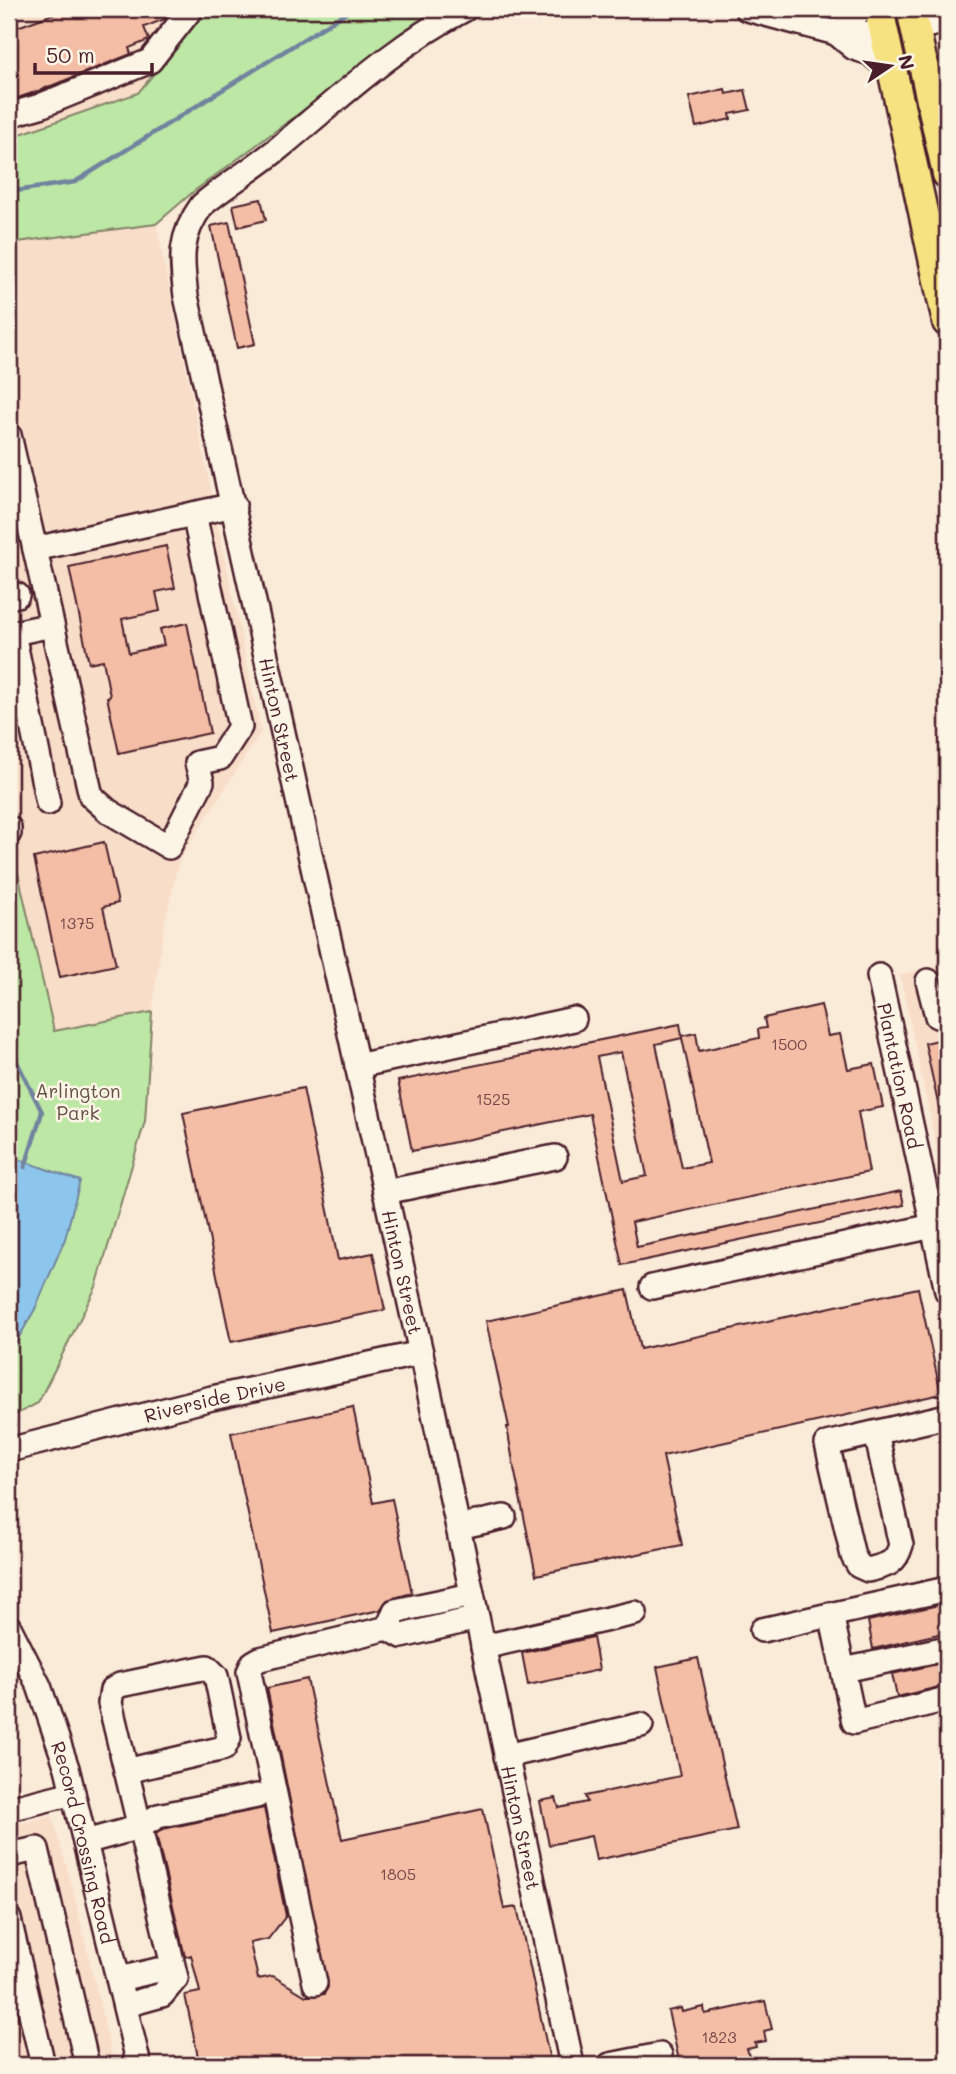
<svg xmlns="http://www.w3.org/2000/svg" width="956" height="2074" font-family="Mali,sans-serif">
<rect width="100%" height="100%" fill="#faead8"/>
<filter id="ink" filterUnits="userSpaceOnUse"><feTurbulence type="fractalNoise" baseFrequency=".0143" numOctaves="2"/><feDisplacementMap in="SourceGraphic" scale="14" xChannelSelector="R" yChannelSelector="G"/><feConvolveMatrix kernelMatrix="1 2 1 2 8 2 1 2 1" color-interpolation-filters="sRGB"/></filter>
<g filter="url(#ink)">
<path fill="#f8ddc9" d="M9 9H207L138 93 9 138Z
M156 224 261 732 179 860 163 931 152 1012 54 1032 13 851 9 852V243Z
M947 964V1195L900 975Z
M52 1816 73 1890 114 2065H9V1826Z"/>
<path fill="#bce7a4" stroke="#838368" stroke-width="2" d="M207 9H440L193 192 156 224 9 243V138L138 93Z
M13 851 54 1031 152 1012 145 1121 96 1287 38 1403 9 1418V852Z"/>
<path fill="#8dc6ec" stroke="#72839f" stroke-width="2" d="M9 1156 80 1181 65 1239 35 1309 9 1355Z"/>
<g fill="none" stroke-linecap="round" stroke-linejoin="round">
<path stroke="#72839f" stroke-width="4.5" d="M9 192 75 182 352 9
M9 1046 42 1112 25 1167"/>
</g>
<path fill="#f3bea5" stroke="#4a1f2b" stroke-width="2" fill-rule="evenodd" d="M67 9H173L165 19 144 27 149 40 129 48 131 54 41 90 9 101V30Z
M725 89 726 94 745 90 750 110 730 114 731 119 696 127 689 97Z
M261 199 266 220 238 227 233 205Z
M229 222 255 344 237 348 211 226Z
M166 546 175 588 156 592 160 611 122 619 129 653 164 645 160 629 187 623 210 733 119 753 107 697 110 696 103 660 89 663 69 567Z
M104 842 118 903 103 907 116 965 60 977 34 858Z
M821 1005 828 1036 840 1034 848 1069 874 1064 883 1107 858 1112 869 1172 632 1222 637 1247 901 1191 904 1205 622 1265 590 1114 412 1151 398 1081 680 1024 682 1036 696 1033 699 1051 759 1038 758 1029 766 1028 764 1018ZM682 1038 709 1163 682 1168 656 1044ZM621 1052 647 1176 623 1181 597 1057Z
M947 1038V1121L942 1122 925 1043Z
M303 1088 338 1260 373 1253 385 1310 231 1342 183 1113Z
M918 1288 941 1394 663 1456 682 1545 536 1575 514 1468 507 1427H509L486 1321 627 1290 640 1349Z
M353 1407 373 1503 392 1499 412 1593 387 1600 380 1610 273 1633 231 1433Z
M947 1603V1632L873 1649 868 1621Z
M593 1637 599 1670 528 1685 522 1653Z
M698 1658 737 1830 596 1860 591 1836 549 1845 540 1801 556 1798 559 1808 587 1802 585 1796 680 1776 657 1667Z
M947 1662V1685L897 1697 892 1674Z
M307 1679 342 1839 483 1809 504 1909 517 1907 551 2065H208L198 2057 185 1995 200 1992 191 1955 185 1957 156 1834 163 1829 264 1808 286 1916 268 1939 250 1943 258 1979 273 1976 306 1996H311L324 1994 328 1987 267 1688Z
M765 2001 772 2029 764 2031 766 2041 755 2043 756 2047 747 2049 751 2065H680L668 2011 681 2008 682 2012 704 2007 705 2014Z"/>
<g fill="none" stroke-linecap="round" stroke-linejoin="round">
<defs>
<g id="minor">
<path id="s1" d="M465 9C397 44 339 98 280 147 255 168 227 184 202 205 179 237 181 258 186 296L421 1353 572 2065"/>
<path d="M747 9 836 33 885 34"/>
<path d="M916 28 947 21"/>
<path d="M836 33 854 48 870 53 885 66 894 80"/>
<path d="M836 33 862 9"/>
<path d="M9 115 40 106 150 61 191 9"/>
<path d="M9 435 91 796 108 811 169 847 202 782 197 763 220 758 240 727 194 514"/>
<path d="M35 549 234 505"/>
<path d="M9 597 17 595"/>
<path d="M13 633 48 803"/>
<path d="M9 634 52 625"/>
<path d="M9 828V833"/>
<path id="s2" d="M879 976 947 1291"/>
<path d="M928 981 937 1016 947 1014"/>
<path d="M357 1066 574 1019"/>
<path d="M385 1192 555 1157"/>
<path d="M652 1287 933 1226"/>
<path d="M876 1433 901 1545C895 1565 887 1565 868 1570L859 1566 853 1556 827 1444 947 1416"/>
<path id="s3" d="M9 1450 212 1398 421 1353"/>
<path d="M458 1527 504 1517"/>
<path d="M472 1595 395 1611 388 1628 402 1636 477 1618"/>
<path d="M831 1614 854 1722 947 1699"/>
<path id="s4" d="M9 1627 39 1686 67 1768 139 2065"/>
<path d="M762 1630 947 1589"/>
<path d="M483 1647 635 1613"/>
<path d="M844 1670 947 1648"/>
<path d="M506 1756 641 1725"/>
<path d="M126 1771 224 1748 229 1738 216 1676 207 1667 120 1685 112 1690 110 1703 176 1978"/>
<path d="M9 1809 73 1793"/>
<path d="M85 1842 140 1827 158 1816 257 1796"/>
<path d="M9 1855 37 1849 87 2065"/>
<path d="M9 1919 43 2065"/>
<path d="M119 1979 158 1970 176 1978 162 1995 126 2005"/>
<path d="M315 1983 249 1672 253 1663 260 1659 388 1628"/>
<path d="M610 2065 660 2055"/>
</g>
<path id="major" d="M879 9 947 322
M911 9 947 174"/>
</defs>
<use href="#minor" stroke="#4a1f2b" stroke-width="28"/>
<use href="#major" stroke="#4a1f2b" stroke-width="33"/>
<use href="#minor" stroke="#fcf5e5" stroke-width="23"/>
<use href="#major" stroke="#f7e281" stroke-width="28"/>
</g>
</g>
<g text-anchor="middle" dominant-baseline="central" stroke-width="5" stroke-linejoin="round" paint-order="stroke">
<g font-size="16" fill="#74474a">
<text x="77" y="922">1375</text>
<text x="789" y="1043">1500</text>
<text x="493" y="1098">1525</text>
<text x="398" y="1873">1805</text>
<text x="719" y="2036">1823</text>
</g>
<g font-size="19" fill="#4a1f2b" stroke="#fcf5e5">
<text stroke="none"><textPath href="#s1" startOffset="858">Hinton Street</textPath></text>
<text stroke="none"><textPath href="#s2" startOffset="102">Plantation Road</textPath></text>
<text stroke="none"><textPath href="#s1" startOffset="1424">Hinton Street</textPath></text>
<text stroke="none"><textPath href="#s3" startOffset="212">Riverside Drive</textPath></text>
<text stroke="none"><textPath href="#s1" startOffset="1992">Hinton Street</textPath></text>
<text stroke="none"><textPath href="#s4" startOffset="229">Record Crossing Road</textPath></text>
</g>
<g font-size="19" fill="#665149" stroke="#fcf5e5">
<text x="78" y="1090">Arlington<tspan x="78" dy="22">Park</tspan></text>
</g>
</g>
<rect width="956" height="2074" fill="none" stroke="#fcf5e5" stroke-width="35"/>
<rect x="18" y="18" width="921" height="2039" fill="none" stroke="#4a1f2b" stroke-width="2.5" filter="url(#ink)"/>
<g transform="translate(890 66) rotate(77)" stroke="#fcf5e5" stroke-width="5" paint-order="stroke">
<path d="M0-5L12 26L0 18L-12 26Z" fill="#4a1f2b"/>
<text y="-10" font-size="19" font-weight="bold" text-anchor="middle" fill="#4a1f2b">N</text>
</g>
<path d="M35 63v10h117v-10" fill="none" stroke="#4a1f2b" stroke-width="3.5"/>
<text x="46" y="63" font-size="21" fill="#4a1f2b" stroke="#fcf5e5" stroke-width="5" paint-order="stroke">50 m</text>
</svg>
